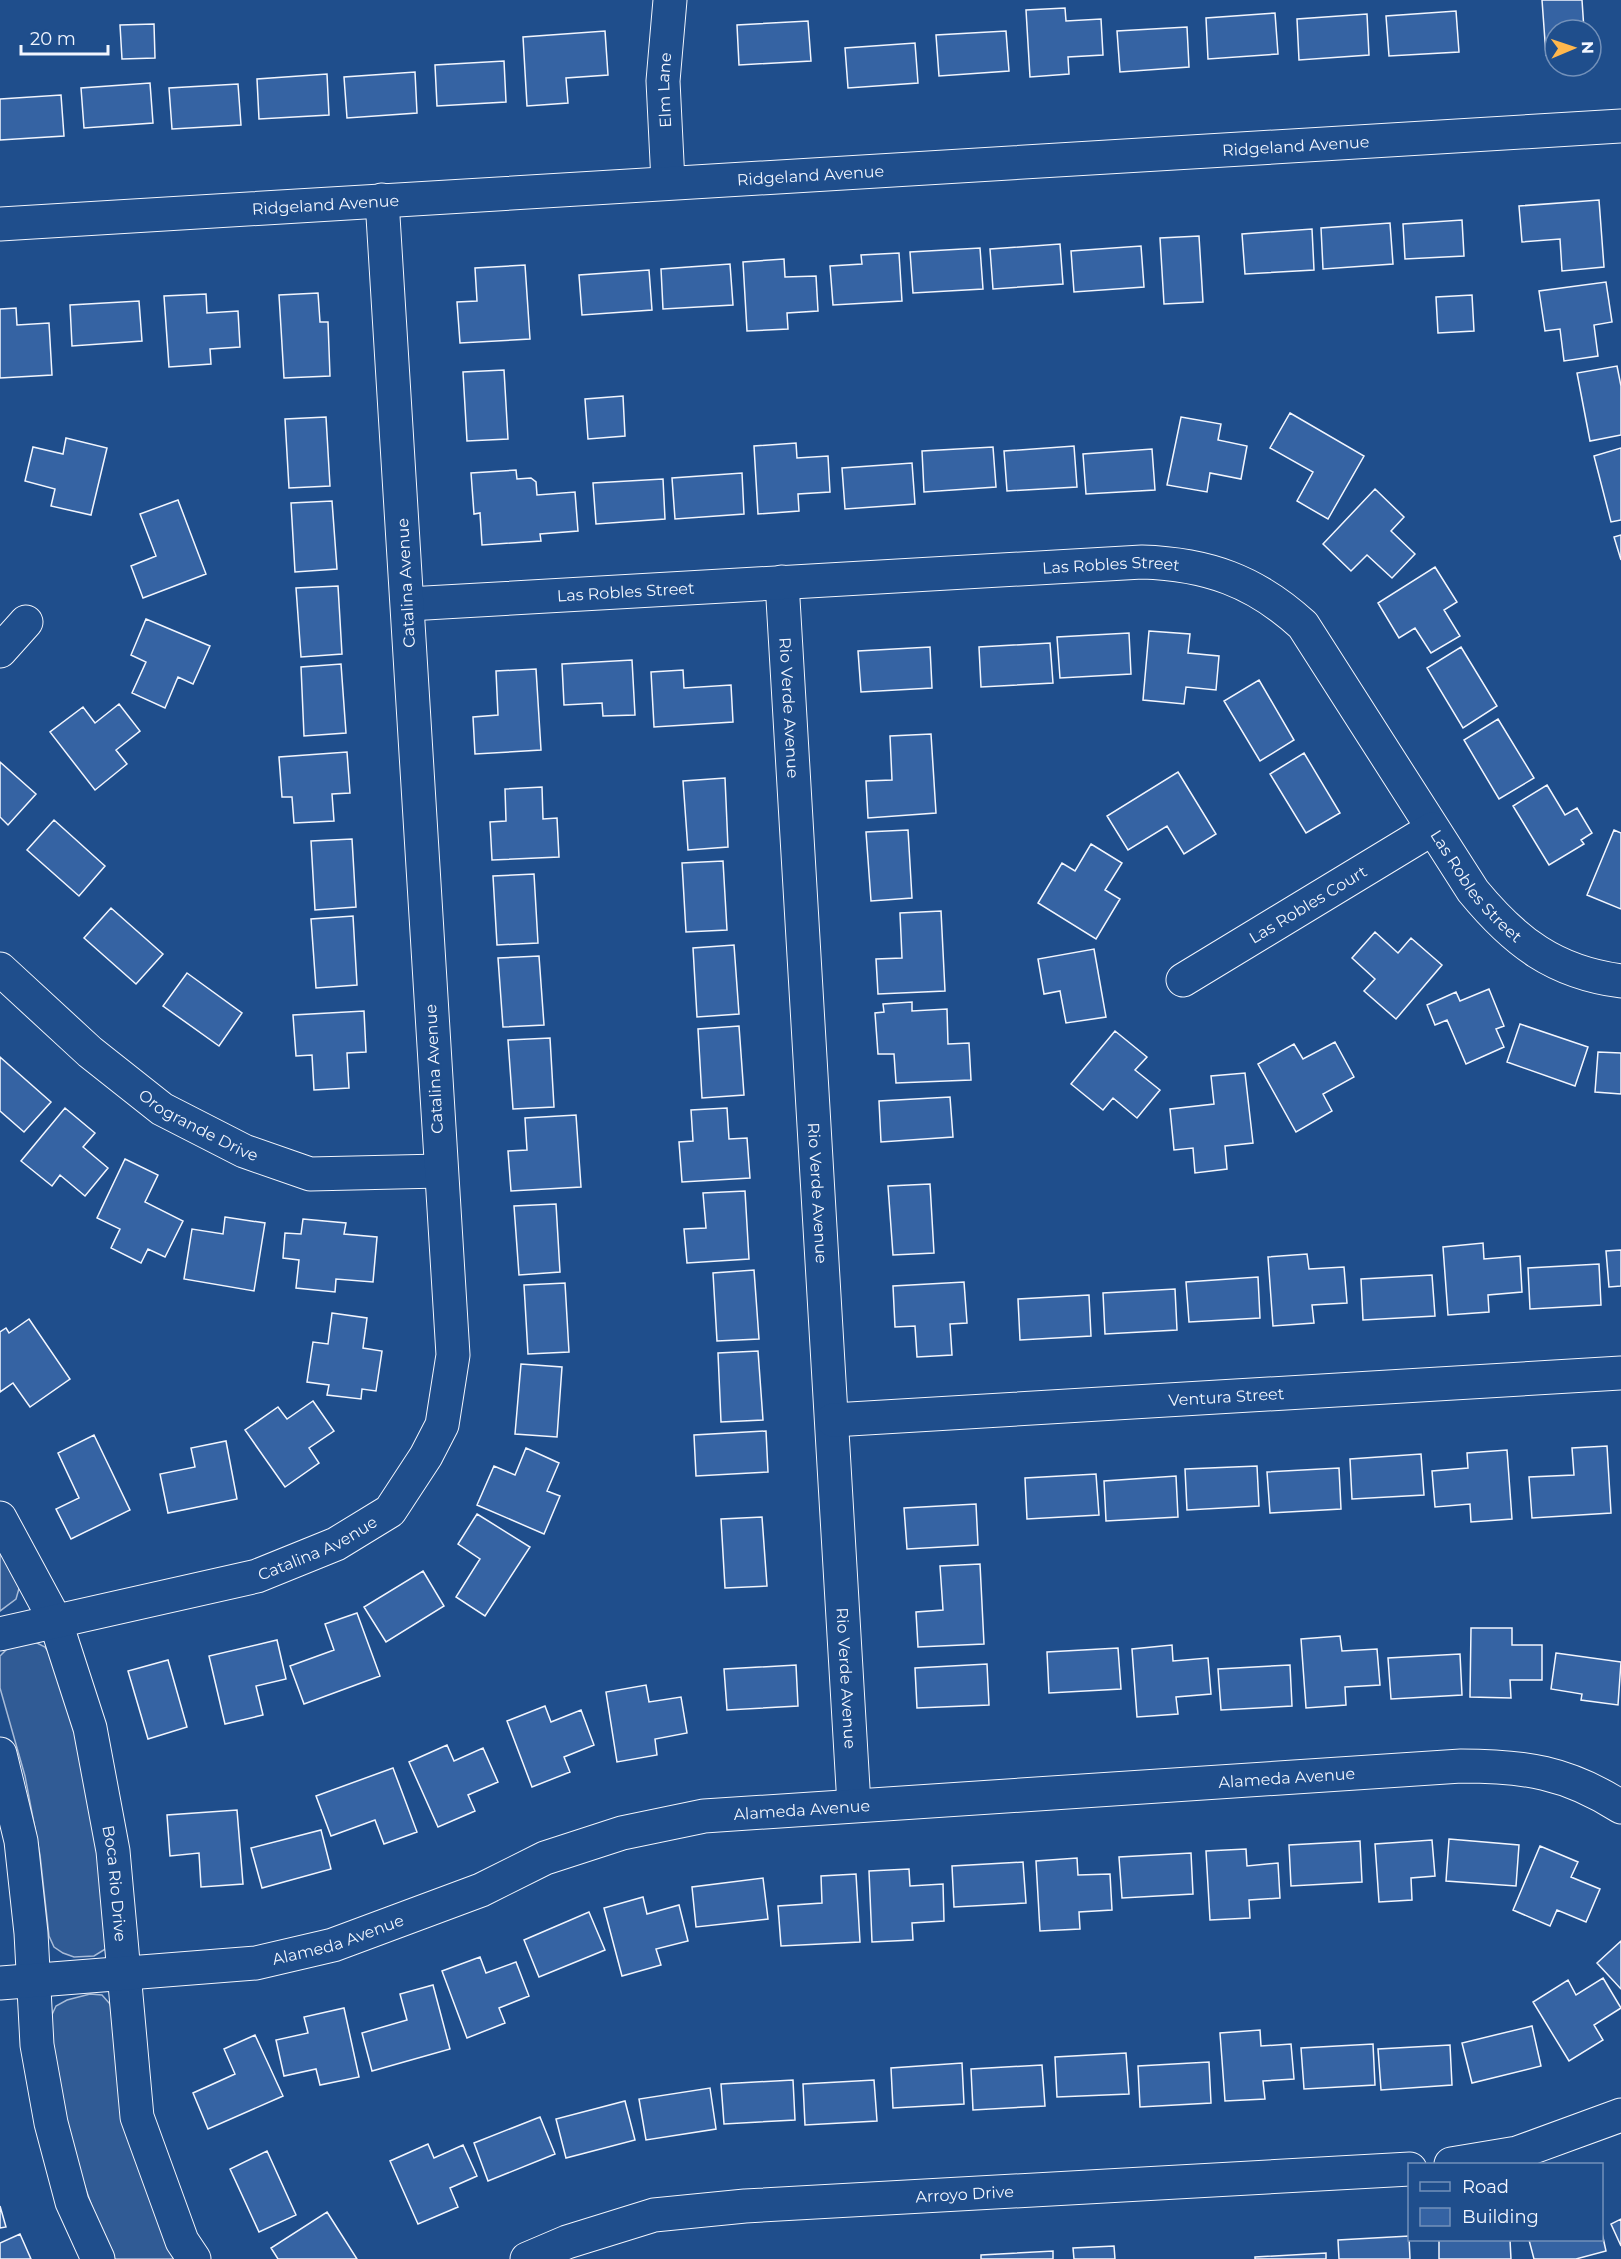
<svg xmlns="http://www.w3.org/2000/svg" width="1621" height="2259" font-family="Montserrat,sans-serif">
<rect width="100%" height="100%" fill="#1f4e8c"/>
<path fill="#305b95" stroke="#a8bbd7" stroke-width="1.5" d="M0 1541 20 1585 16 1599 0 1611Z
M35 1642 45 1647 52 1657 96 1793 107 1948 94 1956 74 1957 63 1953 54 1947 49 1936 40 1855 25 1776 0 1688V1656L9 1647Z
M90 1994 102 1995 110 2004 184 2259H115L97 2221 75 2158 59 2093 49 2021 56 2006 67 2000Z"/>
<path fill="#3563a3" stroke="#f2f6ff" stroke-width="1.5" d="M1542 0H1582L1584 30H1555V54L1546 55Z
M1065 8 1066 21 1101 19 1103 55 1068 57 1069 74 1030 77 1026 10Z
M1456 11 1459 52 1389 56 1386 16Z
M1275 13 1278 54 1208 59 1206 18Z
M1367 14 1369 55 1299 60 1297 19Z
M808 21 811 61 739 65 737 25Z
M154 24 155 58 122 59 120 25Z
M1187 27 1189 67 1120 72 1117 31Z
M605 31 608 75 566 78 568 103 527 106 523 37Z
M1006 31 1009 71 939 76 936 35Z
M915 43 918 83 848 88 845 48Z
M504 61 506 102 437 106 435 65Z
M415 72 417 113 347 118 344 77Z
M327 74 329 115 259 119 257 79Z
M150 83 153 123 84 128 81 88Z
M238 84 241 125 172 129 169 88Z
M61 95 64 136 0 140V99Z
M1599 200 1604 267 1562 271 1560 239 1522 242 1519 206Z
M1462 220 1464 256 1405 259 1403 224Z
M1390 223 1393 264 1323 269 1321 228Z
M1312 229 1314 270 1245 274 1242 234Z
M1199 236 1203 302 1164 304 1160 238Z
M1060 244 1063 284 993 289 990 249Z
M1141 246 1144 287 1074 292 1071 251Z
M980 248 983 289 913 293 910 252Z
M899 253 902 301 833 305 830 266 862 264 861 255Z
M784 259 785 277 816 276 818 311 787 313 788 329 747 331 743 262Z
M730 264 733 305 663 309 661 269Z
M525 265 530 339 460 343 457 302 477 301 475 268Z
M649 270 652 310 582 315 579 275Z
M1606 282 1612 322 1594 325 1598 356 1564 361 1560 329 1545 331 1539 291Z
M318 293 320 322H328L330 376 284 378 279 295Z
M206 294 207 313 238 311 240 347 210 349 211 364 169 367 164 296Z
M1472 295 1474 331 1438 333 1436 297Z
M139 301 142 341 72 346 70 305Z
M16 308 17 325 49 323 52 375 0 378V309Z
M1617 366 1621 386V435L1590 441 1577 373Z
M504 370 508 439 467 441 463 372Z
M623 396 625 436 588 439 585 399Z
M1290 413 1364 456 1328 519 1297 501 1313 472 1270 448Z
M326 417 330 486 289 488 285 419Z
M1181 417 1221 424 1218 440 1247 446 1241 479 1210 473 1207 492 1167 485Z
M66 438 107 448 91 515 51 506 55 489 25 481 33 447 63 454Z
M796 443 797 458 828 456 830 492 798 494 799 511 758 514 754 446Z
M1074 446 1077 487 1007 491 1004 451Z
M993 447 996 487 924 492 922 451Z
M1621 448V520L1611 522 1594 456Z
M1152 449 1155 490 1086 494 1083 454Z
M912 463 915 504 845 509 842 468Z
M516 470 517 479 531 478 536 482 537 495 575 492 578 531 540 534 541 541 482 545 480 513 474 514 471 473Z
M742 473 744 514 675 519 672 478Z
M663 479 665 519 596 524 593 483Z
M1375 489 1404 517 1391 531 1415 554 1392 578 1367 555 1351 571 1323 544Z
M178 500 206 574 143 598 131 566 156 556 140 514Z
M332 501 337 569 295 572 291 503Z
M1621 535V560L1614 537Z
M1435 567 1457 602 1444 610 1460 636 1431 653 1415 628 1399 638 1378 603Z
M338 586 342 654 301 657 296 588Z
M146 619 210 646 193 684 178 677 165 708 132 693 146 662 131 655Z
M1149 631 1190 634 1188 653 1219 656 1216 690 1186 687 1184 704 1143 700Z
M1129 633 1131 674 1060 678 1057 637Z
M1050 643 1053 683 981 687 979 647Z
M930 647 932 688 861 692 858 651Z
M1461 647 1497 706 1463 728 1427 668Z
M632 660 635 715 603 716 602 703 564 705 562 664Z
M341 664 346 733 304 736 301 667Z
M536 669 541 750 475 754 473 717 498 715 496 671Z
M683 670 684 688 731 685 733 722 654 727 651 672Z
M1259 680 1294 740 1260 761 1224 701Z
M119 704 140 731 116 750 127 764 95 790 50 732 83 707 95 723Z
M1498 719 1534 778 1499 799 1464 740Z
M931 734 936 813 868 818 866 781 892 780 890 736Z
M347 752 350 793 332 794 334 821 294 823 292 797H282L279 757Z
M1304 753 1340 813 1306 833 1270 774Z
M0 762 36 794 8 825 0 817Z
M1178 772 1216 834 1184 854 1167 826 1128 850 1107 816Z
M725 778 728 847 688 850 683 781Z
M1547 785 1565 815 1577 808 1592 833 1581 840 1584 844 1549 865 1513 806Z
M542 787 543 819 557 818 559 857 492 860 490 822 506 821 505 789Z
M54 820 105 866 79 896 27 850Z
M908 830 912 898 871 901 866 832Z
M1614 830 1621 833V909L1587 895Z
M352 839 356 907 315 910 311 841Z
M1091 844 1122 863 1105 890 1120 899 1096 939 1038 903 1062 863 1075 871Z
M723 861 727 930 686 932 682 863Z
M534 874 538 943 497 945 493 876Z
M111 908 163 954 136 984 84 938Z
M941 911 945 991 878 994 876 959 902 958 900 913Z
M353 916 357 985 316 988 311 919Z
M1375 932 1398 953 1411 938 1442 965 1396 1019 1364 991 1375 979 1352 958Z
M734 945 739 1014 697 1017 693 948Z
M1094 949 1106 1017 1066 1023 1060 991 1044 994 1038 959Z
M539 956 544 1025 503 1027 498 958Z
M187 973 242 1013 219 1046 163 1006Z
M1489 989 1504 1026 1496 1029 1504 1047 1466 1064 1447 1020 1435 1025 1427 1005 1456 992 1460 1001Z
M912 1002V1011L947 1009 948 1044 969 1043 971 1080 896 1083 894 1054H878L875 1013 884 1012 883 1004Z
M364 1011 366 1052 347 1053 349 1088 314 1090 312 1055 296 1056 293 1015Z
M1520 1024 1588 1047 1575 1086 1507 1062Z
M739 1026 744 1095 702 1098 698 1029Z
M1115 1031 1147 1057 1135 1070 1160 1090 1137 1118 1113 1098 1103 1110 1071 1084Z
M550 1038 554 1107 513 1109 508 1040Z
M1335 1042 1354 1077 1323 1094 1332 1111 1296 1132 1258 1064 1294 1044 1303 1059Z
M1598 1052 1621 1053V1094L1595 1092Z
M0 1057 51 1102 24 1132 0 1111Z
M1245 1073 1253 1143 1225 1146 1227 1169 1195 1173 1193 1148 1174 1150 1170 1109 1214 1104 1211 1076Z
M950 1097 953 1137 881 1142 879 1101Z
M65 1108 95 1133 83 1147 108 1168 85 1196 60 1175 52 1186 21 1161Z
M727 1108 729 1139 747 1138 750 1178 682 1182 679 1142 693 1141 691 1110Z
M576 1115 581 1187 511 1191 508 1151 527 1150 525 1118Z
M125 1159 158 1175 145 1202 183 1221 165 1257 148 1249 141 1263 111 1248 120 1229 97 1218Z
M930 1184 934 1253 893 1255 888 1186Z
M745 1191 749 1259 687 1263 684 1229 706 1228 703 1193Z
M556 1204 560 1272 519 1275 514 1206Z
M225 1217 265 1223 254 1291 184 1279 192 1229 223 1234Z
M303 1219 346 1223 344 1234 377 1237 373 1282 336 1279 335 1292 296 1288 299 1260 283 1258 285 1233 301 1234Z
M1483 1243 1484 1259 1520 1256 1522 1292 1488 1295 1489 1312 1448 1315 1443 1247Z
M1621 1250V1286L1609 1287 1606 1251Z
M1307 1254 1309 1269 1344 1267 1347 1303 1312 1305 1314 1323 1273 1326 1268 1257Z
M1599 1264 1601 1305 1530 1309 1528 1268Z
M754 1270 759 1339 717 1341 713 1273Z
M1432 1275 1435 1316 1363 1320 1361 1279Z
M1258 1277 1260 1318 1189 1322 1186 1282Z
M964 1282 967 1323 950 1324 952 1355 917 1357 915 1326 895 1327 893 1286Z
M565 1283 569 1352 528 1354 524 1285Z
M1175 1289 1177 1330 1105 1334 1103 1293Z
M1089 1295 1091 1336 1020 1340 1018 1299Z
M332 1313 367 1318 363 1348 382 1351 376 1391 362 1389 361 1399 327 1395 329 1385 307 1382 313 1342 328 1344Z
M29 1319 70 1379 30 1407 13 1383 0 1392V1332L6 1328 9 1333Z
M758 1351 763 1420 721 1422 718 1353Z
M521 1364 562 1367 557 1437 515 1434Z
M313 1401 334 1431 309 1448 319 1463 285 1487 245 1430 278 1407 287 1419Z
M766 1431 768 1472 696 1476 694 1435Z
M94 1435 130 1510 71 1539 56 1509 79 1498 58 1453Z
M226 1441 237 1499 168 1513 160 1474 195 1467 191 1448Z
M1607 1446 1611 1513 1532 1518 1529 1477 1574 1475 1572 1448Z
M526 1448 559 1463 547 1491 560 1496 544 1534 477 1505 494 1466 515 1475Z
M1507 1450 1512 1519 1471 1522 1470 1504 1435 1507 1432 1471 1468 1468 1467 1453Z
M1421 1454 1424 1495 1352 1499 1350 1459Z
M1257 1466 1259 1506 1187 1510 1185 1469Z
M1339 1468 1341 1509 1270 1513 1267 1472Z
M1096 1474 1099 1515 1027 1519 1025 1478Z
M1176 1476 1178 1517 1106 1521 1104 1481Z
M976 1504 978 1545 907 1549 904 1508Z
M477 1514 530 1547 485 1616 456 1597 480 1559 458 1544Z
M762 1517 767 1586 725 1588 721 1519Z
M980 1564 984 1644 918 1647 916 1612 943 1610 940 1566Z
M423 1571 444 1606 386 1642 364 1607Z
M357 1613 380 1676 304 1704 290 1666 334 1650 325 1624Z
M1471 1628H1512V1645H1542V1680H1510L1511 1698 1470 1697Z
M1340 1636 1342 1651 1377 1649 1380 1685 1345 1687 1346 1705 1306 1708 1301 1639Z
M277 1640 286 1679 256 1686 263 1715 225 1724 209 1656Z
M1172 1645 1173 1661 1208 1658 1211 1694 1176 1697 1178 1714 1137 1717 1132 1649Z
M1118 1648 1121 1689 1049 1693 1047 1652Z
M1556 1653 1621 1662 1618 1705 1581 1700 1582 1694 1551 1689Z
M1460 1654 1462 1695 1391 1699 1388 1658Z
M168 1660 187 1727 148 1739 128 1671Z
M987 1664 989 1705 917 1708 915 1668Z
M796 1665 798 1706 727 1710 724 1669Z
M1290 1665 1292 1706 1221 1710 1218 1669Z
M646 1685 649 1702 681 1697 687 1733 655 1739 657 1755 617 1762 606 1692Z
M545 1706 551 1722 581 1710 594 1745 564 1757 570 1772 532 1787 507 1721Z
M447 1745 454 1761 483 1748 498 1782 468 1795 475 1811 438 1827 409 1762Z
M393 1768 417 1832 384 1844 375 1820 331 1836 316 1796Z
M237 1810 243 1884 201 1887 199 1853 170 1856 167 1815Z
M321 1830 331 1869 262 1888 251 1848Z
M1449 1839 1519 1845 1516 1886 1446 1881Z
M1432 1840 1435 1876 1411 1878 1412 1900 1379 1902 1375 1844Z
M1360 1841 1362 1882 1291 1886 1289 1845Z
M1540 1846 1578 1862 1571 1877 1600 1889 1586 1922 1557 1910 1550 1926 1513 1910Z
M1246 1849 1247 1866 1278 1863 1280 1898 1249 1900 1250 1918 1210 1920 1206 1851Z
M1191 1853 1193 1894 1122 1898 1119 1857Z
M1077 1858 1078 1875 1110 1874 1112 1910 1079 1912 1080 1929 1040 1931 1036 1861Z
M1023 1862 1026 1903 954 1907 952 1866Z
M909 1869 910 1886 943 1884 944 1921 912 1923 913 1940 872 1942 869 1871Z
M856 1874 860 1942 781 1946 778 1906 822 1903 821 1876Z
M763 1878 768 1919 696 1927 692 1887Z
M643 1897 647 1914 679 1905 688 1941 656 1949 661 1965 622 1976 604 1908Z
M589 1912 605 1950 539 1977 524 1940Z
M1621 1941V1989L1597 1963Z
M480 1957 486 1973 516 1962 529 1996 499 2008 505 2023 467 2038 442 1971Z
M1603 1978 1621 2008 1594 2025 1603 2040 1569 2061 1533 2002 1568 1980 1576 1995Z
M433 1985 450 2049 372 2071 362 2033 407 2020 400 1994Z
M344 2008 359 2077 320 2085 316 2069 284 2076 276 2040 308 2033 304 2017Z
M1532 2026 1541 2066 1472 2083 1462 2043Z
M1260 2030 1261 2046 1291 2044 1294 2079 1263 2081 1265 2099 1225 2101 1220 2033Z
M255 2035 283 2096 208 2129 193 2093 235 2074 224 2049Z
M1373 2044 1375 2085 1304 2089 1301 2048Z
M1450 2045 1452 2085 1381 2090 1378 2049Z
M1126 2053 1129 2094 1057 2097 1055 2057Z
M1209 2062 1211 2103 1140 2107 1138 2066Z
M962 2063 964 2104 893 2108 891 2068Z
M1042 2065 1045 2106 973 2110 971 2069Z
M793 2080 795 2120 724 2124 721 2084Z
M874 2080 877 2121 805 2125 803 2084Z
M710 2088 716 2129 646 2140 639 2099Z
M625 2101 635 2140 566 2158 556 2119Z
M540 2117 555 2154 488 2181 474 2143Z
M428 2144 434 2158 463 2145 477 2176 450 2188 458 2207 418 2224 390 2161Z
M267 2151 296 2215 259 2232 230 2169Z
M0 2206 6 2227 0 2228Z
M327 2212 357 2259H278L271 2248Z
M1621 2219V2246L1611 2224Z
M1602 2233 1606 2251 1576 2259H1534L1529 2240H1602Z
M20 2234 31 2259H0V2243Z
M1409 2236 1410 2259H1339L1338 2240Z
M1439 2240H1510L1511 2259H1439Z
M1114 2246 1115 2259H1074L1073 2248Z
M1053 2251V2259H981V2255Z
M1326 2253V2259H1255V2257Z"/>
<g fill="none" stroke-linecap="round" stroke-linejoin="round">
<defs>
<g id="minor">
<path id="s1" d="M668 182 663 81 670 0"/>
<path id="s2" d="M0 224 1621 126"/>
<path id="s3" d="M782 582 854 1805"/>
<path id="s4" d="M408 604 1142 562C1207 564 1255 581 1303 625L1473 891C1515 942 1554 972 1621 981"/>
<path d="M0 651 26 622"/>
<path id="s5" d="M0 969 90 1052 162 1109 244 1151 310 1174 440 1171"/>
<path id="s6" d="M1183 980 1432 829"/>
<path id="s7" d="M833 1420 1621 1373"/>
<path id="s8" d="M0 1518 55 1620 90 1728 113 1851 137 2117 182 2241 194 2259"/>
<path id="s9" d="M0 1634 257 1576 336 1544 390 1511 426 1456 442 1425 453 1355 382 200"/>
<path d="M0 1754 21 1841 31 1933 37 2045 51 2123 72 2202 98 2259"/>
<path id="s10" d="M0 1983 256 1963 333 1945 481 1890 545 1858 622 1833 704 1816 1461 1766C1524 1766 1567 1772 1621 1807"/>
<path d="M1451 2164 1517 2153 1621 2115"/>
<path id="s11" d="M527 2259 567 2242 654 2215 745 2206 1410 2169"/>
</g>
</defs>
<use href="#minor" stroke="#f2f6ff" stroke-width="35"/>
<use href="#minor" stroke="#1f4e8c" stroke-width="33"/>
</g>
<g text-anchor="middle" dominant-baseline="central" stroke-width="4.5" stroke-linejoin="round" paint-order="stroke">
<g font-size="16" fill="#f2f6ff" stroke="#1f4e8c">
<text stroke="none"><textPath href="#s1" startOffset="92">Elm Lane</textPath></text>
<text stroke="none"><textPath href="#s2" startOffset="1298">Ridgeland Avenue</textPath></text>
<text stroke="none"><textPath href="#s2" startOffset="812">Ridgeland Avenue</textPath></text>
<text stroke="none"><textPath href="#s2" startOffset="326">Ridgeland Avenue</textPath></text>
<text stroke="none"><textPath href="#s4" startOffset="704">Las Robles Street</textPath></text>
<text transform="translate(406 583) rotate(-93)">Catalina Avenue</text>
<text stroke="none"><textPath href="#s4" startOffset="218">Las Robles Street</textPath></text>
<text stroke="none"><textPath href="#s3" startOffset="126">Rio Verde Avenue</textPath></text>
<text stroke="none"><textPath href="#s4" startOffset="1226">Las Robles Street</textPath></text>
<text stroke="none"><textPath href="#s6" startOffset="146">Las Robles Court</textPath></text>
<text transform="translate(434 1069) rotate(-93)">Catalina Avenue</text>
<text stroke="none"><textPath href="#s5" startOffset="254">Orogrande Drive</textPath></text>
<text stroke="none"><textPath href="#s3" startOffset="612">Rio Verde Avenue</textPath></text>
<text stroke="none"><textPath href="#s7" startOffset="394">Ventura Street</textPath></text>
<text stroke="none"><textPath href="#s9" startOffset="330">Catalina Avenue</textPath></text>
<text stroke="none"><textPath href="#s3" startOffset="1098">Rio Verde Avenue</textPath></text>
<text stroke="none"><textPath href="#s10" startOffset="1314">Alameda Avenue</textPath></text>
<text stroke="none"><textPath href="#s10" startOffset="828">Alameda Avenue</textPath></text>
<text stroke="none"><textPath href="#s8" startOffset="387">Boca Rio Drive</textPath></text>
<text stroke="none"><textPath href="#s10" startOffset="342">Alameda Avenue</textPath></text>
<text stroke="none"><textPath href="#s11" startOffset="446">Arroyo Drive</textPath></text>
</g>
</g>
<rect x="1408" y="2163" width="195" height="78" fill="#1f4e8c" stroke="#7391ba" stroke-width="1.5"/>
<rect x="1420" y="2182" width="30" height="9" fill="#1f4e8c" stroke="#7391ba" stroke-width="1.5"/>
<text x="1462" y="2193" font-size="18" fill="#f2f6ff">Road</text>
<rect x="1420" y="2208" width="30" height="18" fill="#3563a3" stroke="#7391ba" stroke-width="1.5"/>
<text x="1462" y="2223" font-size="18" fill="#f2f6ff">Building</text>
<g transform="translate(1573 48) rotate(88)"><circle r="28" fill="#1f4e8c" stroke="#7391ba" stroke-width="1.5"/>
<path d="M0-4.5L10 22L0 15L-10 22Z" fill="#ffb74d"/>
<text y="-9" font-size="16" font-weight="bold" text-anchor="middle" fill="#f2f6ff">N</text>
</g>
<path d="M21 45v9h87v-9" fill="none" stroke="#f2f6ff" stroke-width="3"/>
<text x="30" y="45" font-size="18" fill="#f2f6ff" stroke="#1f4e8c" stroke-width="4.5" paint-order="stroke">20 m</text>
</svg>
